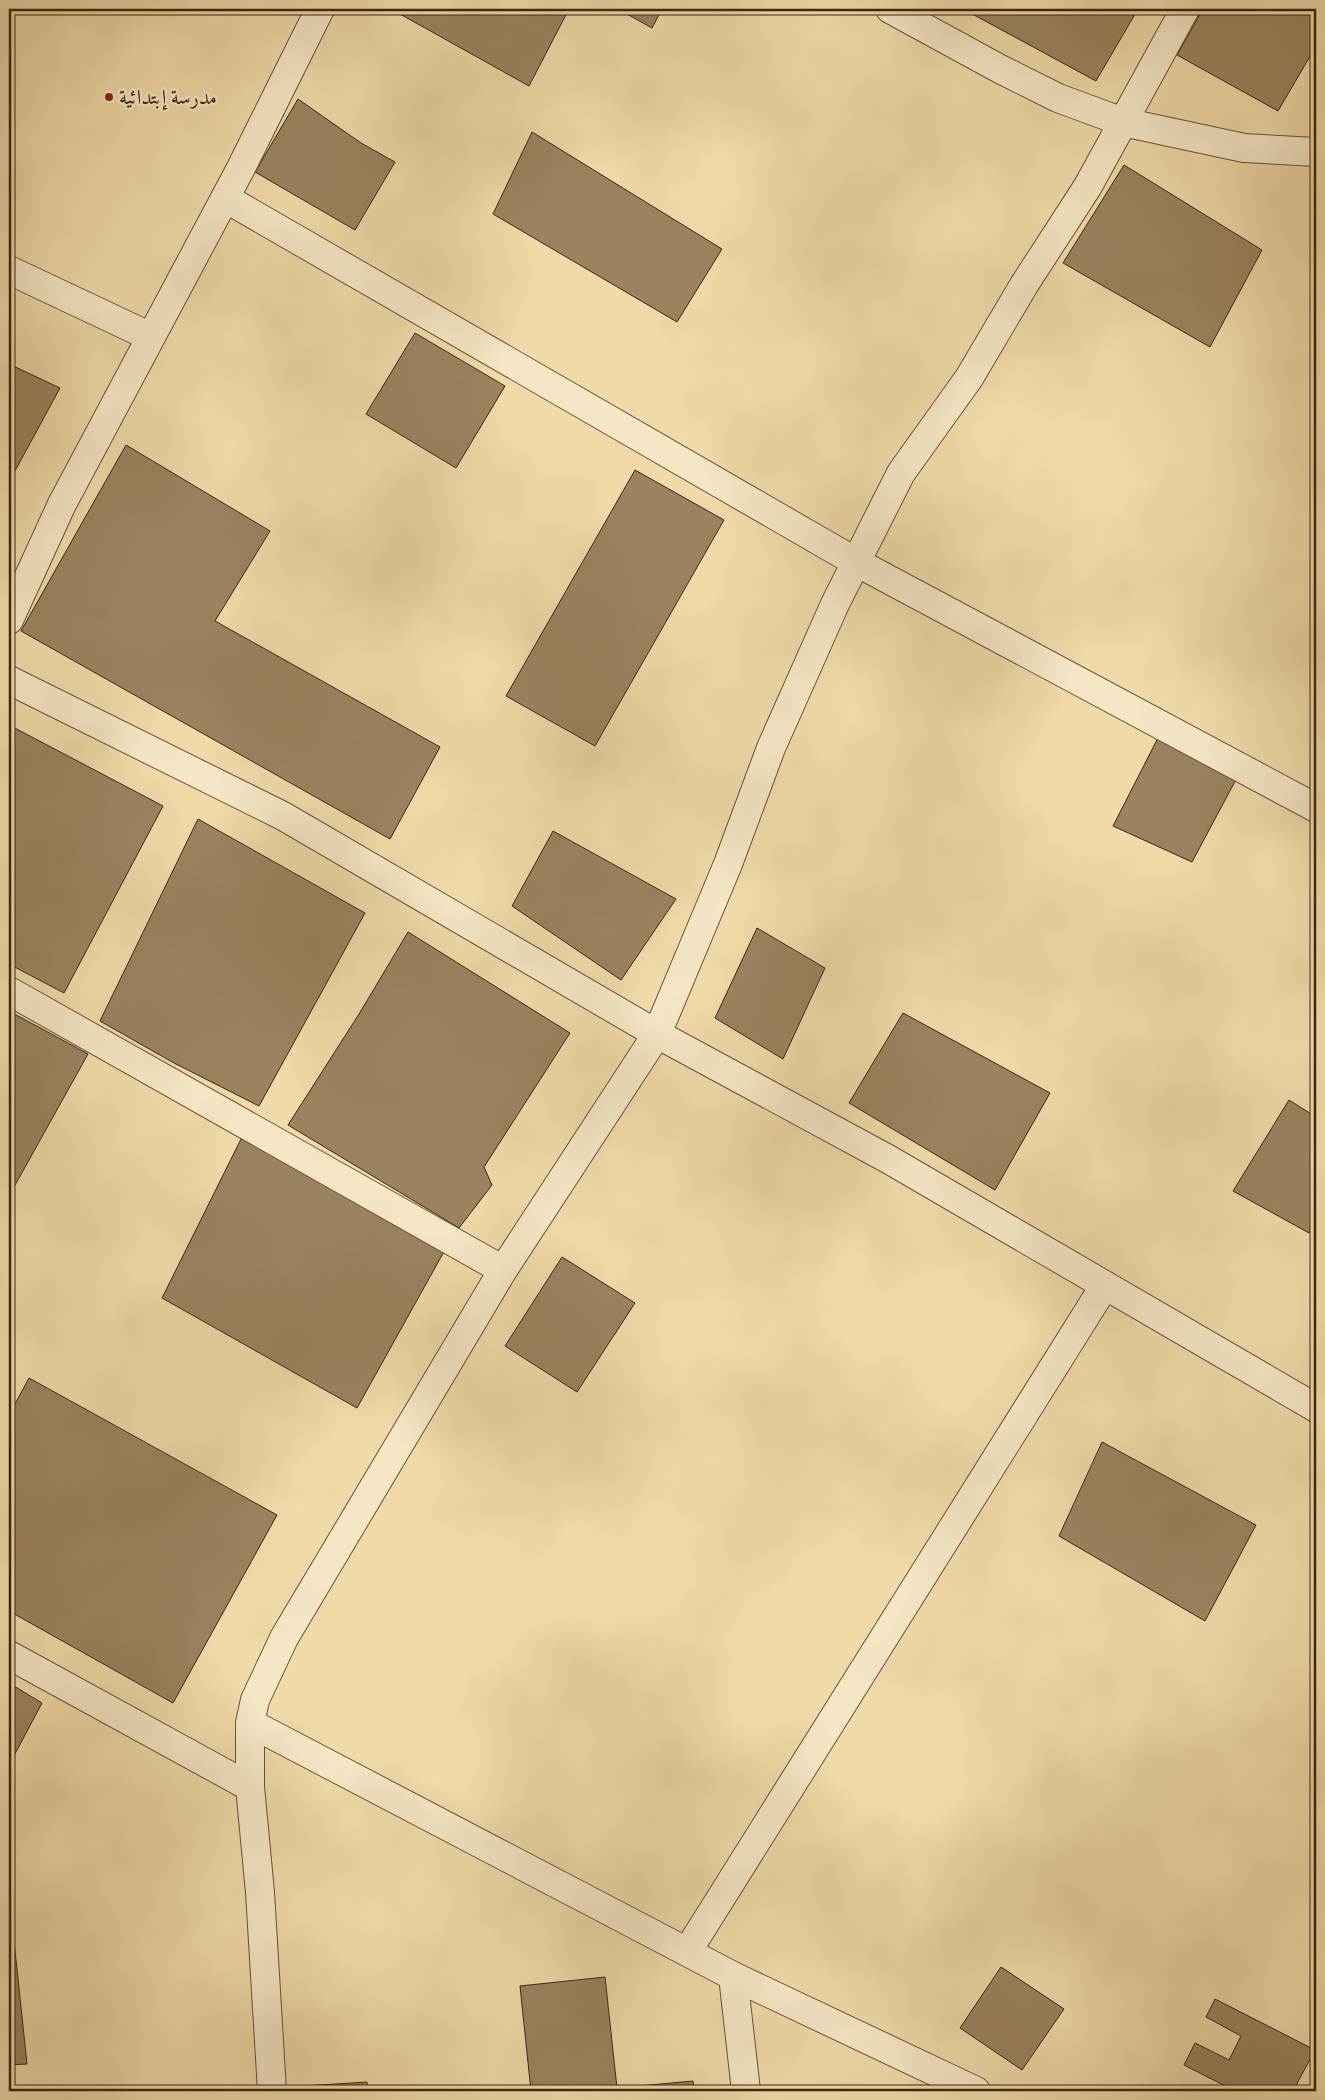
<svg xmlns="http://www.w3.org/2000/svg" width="1325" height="2100" font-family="'IM FELL Double Pica',Amiri,serif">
<rect width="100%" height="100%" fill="#f0daa8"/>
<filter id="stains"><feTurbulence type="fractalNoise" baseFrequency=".004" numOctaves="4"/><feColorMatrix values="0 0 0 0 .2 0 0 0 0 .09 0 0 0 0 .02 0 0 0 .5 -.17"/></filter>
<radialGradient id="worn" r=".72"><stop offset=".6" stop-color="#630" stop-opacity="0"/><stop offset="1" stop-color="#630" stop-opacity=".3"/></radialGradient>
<path fill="#9b8360" stroke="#3e2513" d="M391 9H569L529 86Z
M618 9H662L652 28Z
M963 9H1138L1096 81Z
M1203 9H1316V46L1278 111 1177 55Z
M298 99 361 143 395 162 355 230 255 172Z
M532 132 722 249 677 322 493 214Z
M1124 165 1262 250 1210 347 1063 263Z
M415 333 505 386 456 468 366 414Z
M9 364 60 388 9 482Z
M126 445 270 531 215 621 440 747 390 839 21 631Z
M635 470 724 520 595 746 506 696Z
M9 725 163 806 64 993 9 964Z
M1162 730 1240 772 1192 862 1113 826Z
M198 819 365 913 259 1106 174 1063 100 1021Z
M553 831 676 899 621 980 512 906Z
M757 928 825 968 783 1059 715 1018Z
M408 932 570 1033 484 1167 492 1185 459 1228 288 1125 359 1014Z
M9 1011 88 1054 9 1196Z
M903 1013 1050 1093 995 1190 849 1103Z
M1289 1100 1316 1117V1221L1309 1233 1233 1191Z
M243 1135 446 1248 357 1408 162 1298Z
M562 1257 635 1303 577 1392 505 1346Z
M29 1378 277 1515 173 1703 9 1611V1415Z
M1102 1442 1256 1525 1205 1621 1059 1536Z
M9 1683 42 1703 9 1765Z
M9 1894 27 2064 9 2065Z
M1001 1967 1064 2009 1022 2070 960 2028Z
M605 1977 617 2088 693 2081 694 2091H531L520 1986Z
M1215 1999 1315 2050 1293 2091H1235L1184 2065 1195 2043 1229 2060 1241 2036 1206 2017Z
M367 2082 368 2091H287V2087Z"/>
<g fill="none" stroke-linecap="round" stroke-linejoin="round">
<defs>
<path id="minor" d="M890 9 1000 69 1058 98 1123 122 1244 148 1316 152
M225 198 856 562 1316 808
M9 270 151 337
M9 620 62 504 241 168 320 9
M9 680 283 816 657 1034 888 1159 1316 1408
M9 991 503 1270
M9 1655 250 1787
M250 1723 733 1976 976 2091
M687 1952 1105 1285
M733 1976 746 2091
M272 2091 260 1892 250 1787V1723L255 1700 284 1638 503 1270 657 1034 728 864 771 748 835 604 901 473 969 378 1024 285 1088 186 1185 9"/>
</defs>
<use href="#minor" stroke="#6a5238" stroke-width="30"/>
<use href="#minor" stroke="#f5e7c6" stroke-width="28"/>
</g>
<circle fill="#8f2418" stroke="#f5e7c6" stroke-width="2" cx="109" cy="97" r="5"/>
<g text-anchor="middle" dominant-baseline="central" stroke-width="5" stroke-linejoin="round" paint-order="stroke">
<g font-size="21" fill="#3e2513" stroke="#f5e7c6" text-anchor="start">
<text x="119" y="97">مدرسة إبتدائية</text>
</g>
</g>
<rect width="1325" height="2100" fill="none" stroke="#f0daa8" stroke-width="30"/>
<rect x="10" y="10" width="1305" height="2080" fill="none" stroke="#3e2513" stroke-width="2.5"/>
<rect x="15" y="15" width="1295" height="2070" fill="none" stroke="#3e2513"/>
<rect width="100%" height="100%" filter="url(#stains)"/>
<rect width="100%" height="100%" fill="url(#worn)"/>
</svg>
